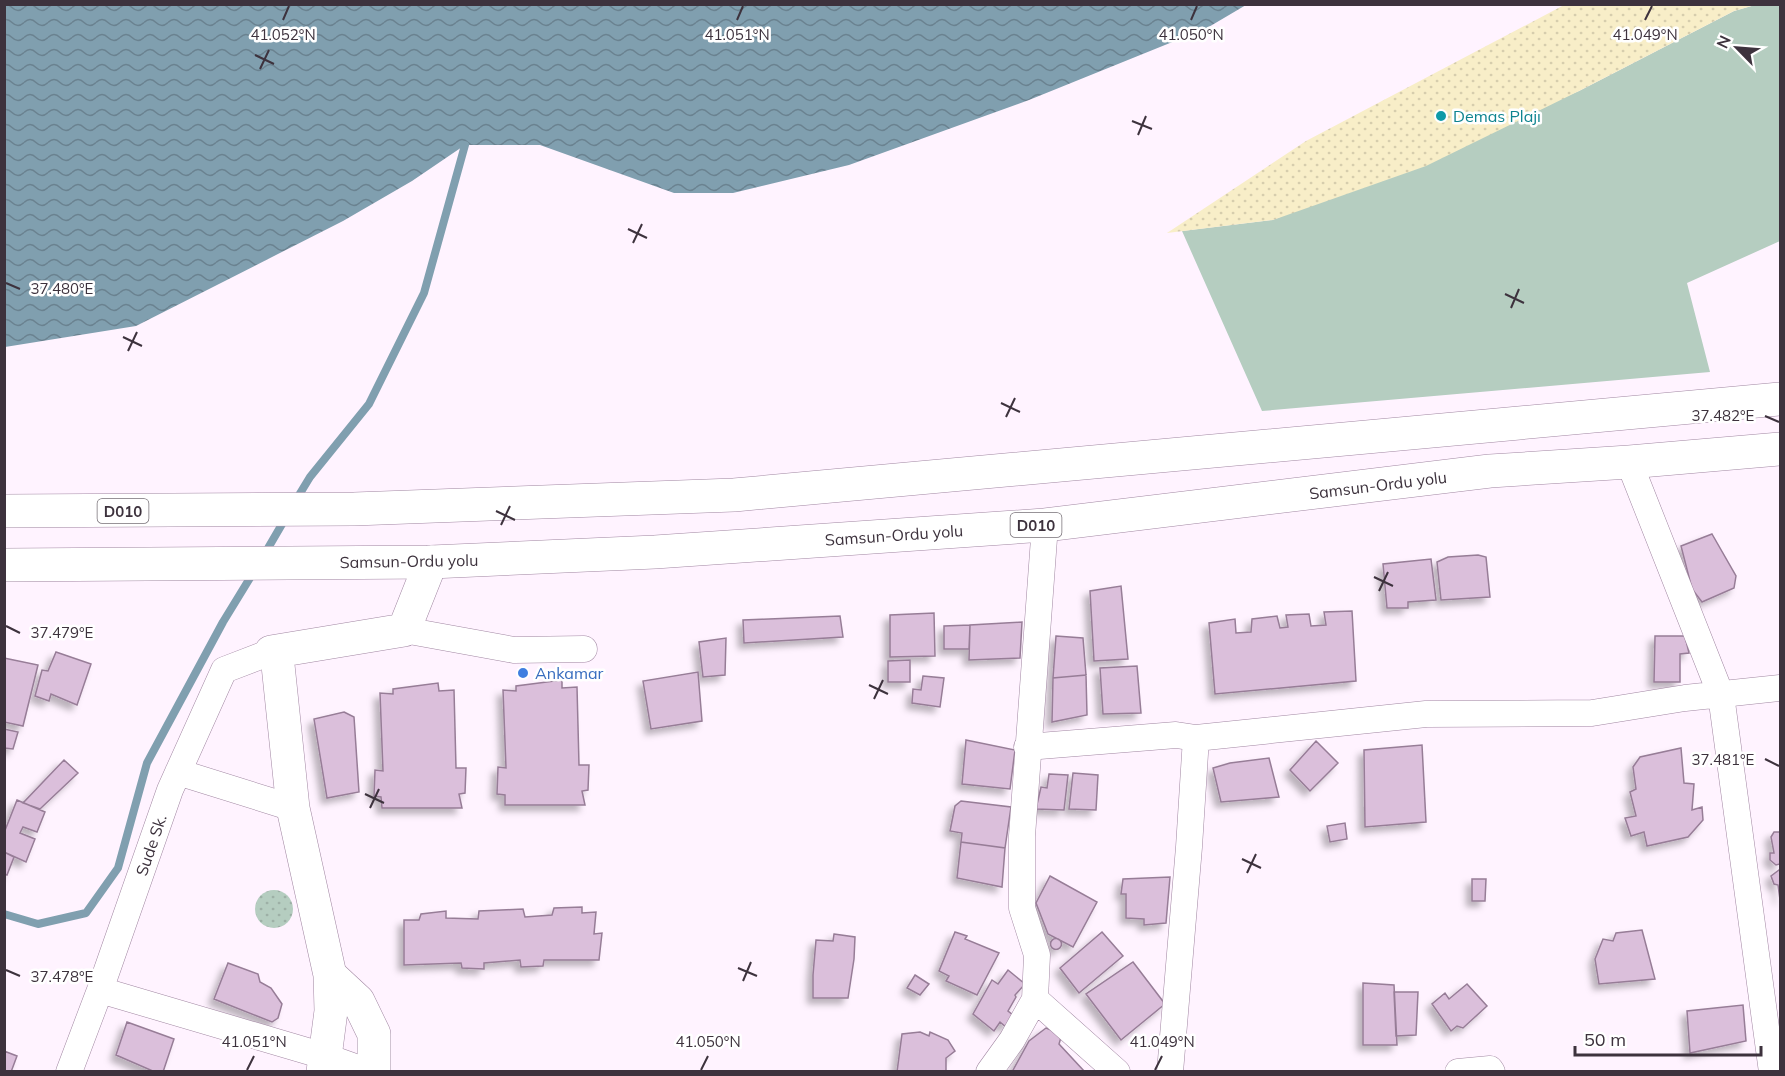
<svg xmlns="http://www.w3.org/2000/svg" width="1785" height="1076" font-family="Mulish,sans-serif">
<defs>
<pattern id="sand-dots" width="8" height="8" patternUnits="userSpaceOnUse" patternTransform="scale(1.5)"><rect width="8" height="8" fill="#f8eec8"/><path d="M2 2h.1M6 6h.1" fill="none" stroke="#d6cdad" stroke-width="1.8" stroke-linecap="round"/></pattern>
<pattern id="park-dots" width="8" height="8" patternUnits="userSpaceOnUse" patternTransform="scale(1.5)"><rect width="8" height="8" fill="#b5cdc0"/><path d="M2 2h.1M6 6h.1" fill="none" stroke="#9db0a6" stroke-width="1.8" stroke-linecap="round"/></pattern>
<pattern id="water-waves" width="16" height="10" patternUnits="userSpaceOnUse" patternTransform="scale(1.5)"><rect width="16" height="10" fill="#809faf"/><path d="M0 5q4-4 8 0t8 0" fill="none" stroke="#6a8290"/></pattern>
<filter id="shadow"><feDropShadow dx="-5.5" dy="5.5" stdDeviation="3" flood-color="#0004"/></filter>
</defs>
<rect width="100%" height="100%" fill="#fff3ff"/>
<path fill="#b5cdc0" d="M1755 5H1780V241L1687 283 1710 372 1262 411 1182 231 1273 220 1579 91 1734 11Z"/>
<path fill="url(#sand-dots)" d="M1566 4 1755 5 1734 11 1579 91 1426 166 1273 220 1167 233 1306 141Z"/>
<path fill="url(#park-dots)" d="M255 909a19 19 0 1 1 38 0a19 19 0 1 1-38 0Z"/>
<path fill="url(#water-waves)" d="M5 4H1246V5L1207 28 1029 100 849 165 733 193H674L540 145H465L412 181 343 221 136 326 5 347Z"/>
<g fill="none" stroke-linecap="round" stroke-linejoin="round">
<path stroke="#809faf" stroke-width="8" d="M296 500 310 477 369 404 424 293 465 145
M264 555 285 519
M4 914 38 924 86 913 118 868 147 763 223 622 253 573"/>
</g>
<path fill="#dbbfdb" stroke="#977d97" stroke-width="1.5" filter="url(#shadow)" d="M1712 534 1736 576 1734 588 1702 602 1692 589 1681 546Z
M1478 555 1486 557 1490 597 1441 600 1437 562 1448 557Z
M1431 559 1436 600 1408 602V608H1387L1383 564Z
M1121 586 1128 659 1094 661 1090 591Z
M1352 611 1356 681 1215 694 1209 623 1235 619 1236 633 1251 632 1252 619 1277 616 1280 628 1288 627 1286 615 1309 614 1311 626 1326 625 1324 612Z
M934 613 935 656 890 657V615Z
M840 616 843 637 744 643 743 620Z
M1022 622 1020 658 969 660 970 625Z
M970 625 969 649H944V626Z
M1056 636 1083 638 1086 675 1053 678Z
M1655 636H1685L1689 653 1680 654V682H1654Z
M726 638 725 675 703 677 699 642Z
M56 652 91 664 77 705 51 694 49 701 35 696 42 670 48 671Z
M4 658 38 665 23 726 4 722Z
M910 660V682H888V661Z
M1137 666 1141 713 1103 714 1100 668Z
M698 672 702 721 651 729 643 681Z
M1086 675 1087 715 1052 722 1053 678Z
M923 676 944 678 940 707 912 703 913 689 921 690Z
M562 680V688L577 687 579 765H589L588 790 582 791 585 805H505V795L497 794 498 767 506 768 503 690 516 691V686Z
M438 683 439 691 454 690 456 768H466L465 793 459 794 462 808H382L381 797 374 796 375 770 383 771 380 693 393 694V689Z
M344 712 354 717 359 792 327 798 314 719Z
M4 729 18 732 13 749 4 748Z
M966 740 1015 750 1010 789 962 784Z
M1316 741 1338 763 1310 791 1290 770Z
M1422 745 1426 822 1365 827 1364 750Z
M1681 748 1684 783 1694 784 1692 810 1702 807 1703 820 1688 837 1647 846 1644 832 1631 836 1625 818 1636 816 1630 792 1636 789 1633 767 1640 757Z
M1269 758 1279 797 1221 802 1213 768 1230 763Z
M64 760 78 773 40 809 23 803Z
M1073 773 1098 775 1096 810 1069 809Z
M1049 774 1068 775 1064 810 1036 809 1041 787 1047 788Z
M17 800 45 812 37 832 23 827 20 833 35 839 26 862 4 852V833Z
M961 801 1011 807 1005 848 961 842 962 833 950 831 955 806Z
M1345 823 1347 839 1330 842 1327 826Z
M1774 832H1780V864L1776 865 1770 860V853H1774L1771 837Z
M961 842 1005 848 1002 887 957 878Z
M4 852 14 857 7 875 4 874Z
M1779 870H1780V900L1778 885 1774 884 1771 876Z
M1050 876 1097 902 1073 947 1048 934 1036 903Z
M1170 877 1166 923 1144 925V919L1126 918V894H1121L1123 879Z
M1472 879H1486L1485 901H1472Z
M582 907V913L596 912 594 934 602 933 599 960H544L543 966 521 967 520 960 484 963V969L462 968 461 963 404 965V920H419L421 914 446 911V918L478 919 479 911 523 909 525 917 552 915 554 908Z
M1642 930 1655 979 1599 984 1595 959 1603 939 1613 941 1616 933Z
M955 932 967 936 965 939 999 953 977 995 946 981 949 976 939 971Z
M1102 932 1123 956 1079 993 1060 968Z
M834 934 855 937 854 959 848 998H813V975L816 940 833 941Z
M1050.5 944a5.5 5.5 0 1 1 11 0a5.5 5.5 0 1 1-11 0Z
M1133 962 1165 1004 1121 1040 1086 994Z
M228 963 258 974 260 982 271 988 282 1004 278 1018 272 1022 214 999Z
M1008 970 1025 984 1015 995 1016 997 1008 1011 1013 1015 1006 1027 1000 1022 994 1031 973 1014 992 980 998 984Z
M915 975 929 984 920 995 907 988Z
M1363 983 1394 985 1397 1045H1363Z
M1467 984 1487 1006 1463 1028 1457 1026 1451 1031 1432 1004 1445 993 1449 999Z
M1394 992H1418L1416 1035 1396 1036Z
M1743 1005 1746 1041 1690 1053 1687 1011Z
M127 1022 174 1039 163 1072H155L116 1055Z
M1046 1028 1062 1034 1059 1044 1085 1072H1012L1029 1041Z
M920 1032 929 1036 930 1032 948 1040 955 1051 946 1058V1070L944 1072H897L902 1034Z
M4 1051 17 1056 11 1072H4Z"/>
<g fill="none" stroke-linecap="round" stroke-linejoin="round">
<defs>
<path id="street" d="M1629 462 1721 695 1772 1072
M1045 525 1022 836V908L1037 955 1035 999 1117 1072
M404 630 514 650 584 649
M1027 747 1176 735 1196 738 1426 714 1592 713 1685 698 1780 688
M178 772 293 808
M100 990 324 1056 369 1072
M69 1072 100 990 170 790 224 670 271 652
M989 1072 1012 1040 1035 999
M1170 1072 1189 847 1196 738
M1458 1072 1490 1069 1492 1072"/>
<path id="secondary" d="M330 975 358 1001 374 1034V1072
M323 1072 331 1011 330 975 293 808 278 665 271 652 404 630 431 562"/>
<path id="highway" d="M4 511 354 509 734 495 1780 399
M4 565 431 562 655 552 1045 525 1490 471 1629 462 1780 449"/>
</defs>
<use href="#street" stroke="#a187a2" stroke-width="27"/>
<use href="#secondary" stroke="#a187a2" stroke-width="34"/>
<use href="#highway" stroke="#a187a2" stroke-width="34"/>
<use href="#street" stroke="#fff" stroke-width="26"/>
<use href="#secondary" stroke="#fff" stroke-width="33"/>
<use href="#highway" stroke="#fff" stroke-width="33"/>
</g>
<path fill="none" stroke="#3d323d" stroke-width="2" d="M283 20 289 6M737 20 743 6M1191 20 1197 6M1645 20 1652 6M255 55 274 64M260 69 269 50M1132 121 1152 129M1138 135 1146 116M628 229 647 238M633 243 642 224M6 283 20 289M1505 294 1524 303M1511 308 1519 289M123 337 142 346M128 351 137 332M1001 403 1020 412M1765 416 1779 422M1006 417 1015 398M496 511 515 520M501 525 510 506M1374 577 1393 586M1379 591 1388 572M6 626 20 633M869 685 888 694M874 699 883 680M1765 759 1779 766M365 794 384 803M370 808 379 789M1242 859 1261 868M1247 873 1256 854M738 968 757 976M6 970 20 976M743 981 751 962M247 1070 254 1056M701 1070 708 1056M1155 1070 1162 1056"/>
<circle fill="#0f9aa8" stroke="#fff" stroke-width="2" cx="1441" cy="116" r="6"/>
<circle fill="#3f7fe0" stroke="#fff" stroke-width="2" cx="523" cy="673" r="6"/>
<g text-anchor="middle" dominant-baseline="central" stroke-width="5" stroke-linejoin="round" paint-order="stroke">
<g fill="#fff" stroke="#777077" stroke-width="1.5">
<rect x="97.5" y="499" width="51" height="24" rx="4.5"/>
<rect x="1010.5" y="513" width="51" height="24" rx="4.5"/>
</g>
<g font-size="15" font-weight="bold" fill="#3d323d">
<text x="123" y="511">D010</text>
<text x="1036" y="525">D010</text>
</g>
<g font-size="16" fill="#0d838f" stroke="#fff" text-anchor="start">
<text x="1453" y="116">Demas Plajı</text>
</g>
<g font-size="16" fill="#3d323d" stroke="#fff">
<text transform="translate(1378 485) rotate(-7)">Samsun-Ordu yolu</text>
<text transform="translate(894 535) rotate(-4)">Samsun-Ordu yolu</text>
<text transform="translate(409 561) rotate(-1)">Samsun-Ordu yolu</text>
<text transform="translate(151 845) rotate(-71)">Sude Sk.</text>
</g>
<g font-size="16" fill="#366cbe" stroke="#fff" text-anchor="start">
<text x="535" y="673">Ankamar</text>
</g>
</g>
<g font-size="15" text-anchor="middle" fill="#3d323d" stroke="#fff" stroke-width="5" stroke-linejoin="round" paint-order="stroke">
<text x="283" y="40">41.052°N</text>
<text x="737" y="40">41.051°N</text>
<text x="1191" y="40">41.050°N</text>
<text x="1645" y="40">41.049°N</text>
<text x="62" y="294">37.480°E</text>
<text x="1723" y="421">37.482°E</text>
<text x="62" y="638">37.479°E</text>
<text x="1723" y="765">37.481°E</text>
<text x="62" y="982">37.478°E</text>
<text x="254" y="1047">41.051°N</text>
<text x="708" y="1047">41.050°N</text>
<text x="1162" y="1047">41.049°N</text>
</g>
<rect width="1785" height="1076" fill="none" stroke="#3d323d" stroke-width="12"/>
<g transform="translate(1737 48) rotate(295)" stroke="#ffffff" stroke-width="4.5" paint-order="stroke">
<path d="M0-4.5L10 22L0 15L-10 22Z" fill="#3d323d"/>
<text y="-9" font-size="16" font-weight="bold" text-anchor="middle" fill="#3d323d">N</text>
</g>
<path d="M1575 1046v9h186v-9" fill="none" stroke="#3d323d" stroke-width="3"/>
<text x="1584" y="1046" font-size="18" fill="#3d323d" stroke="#ffffff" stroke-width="4.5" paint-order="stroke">50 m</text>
</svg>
